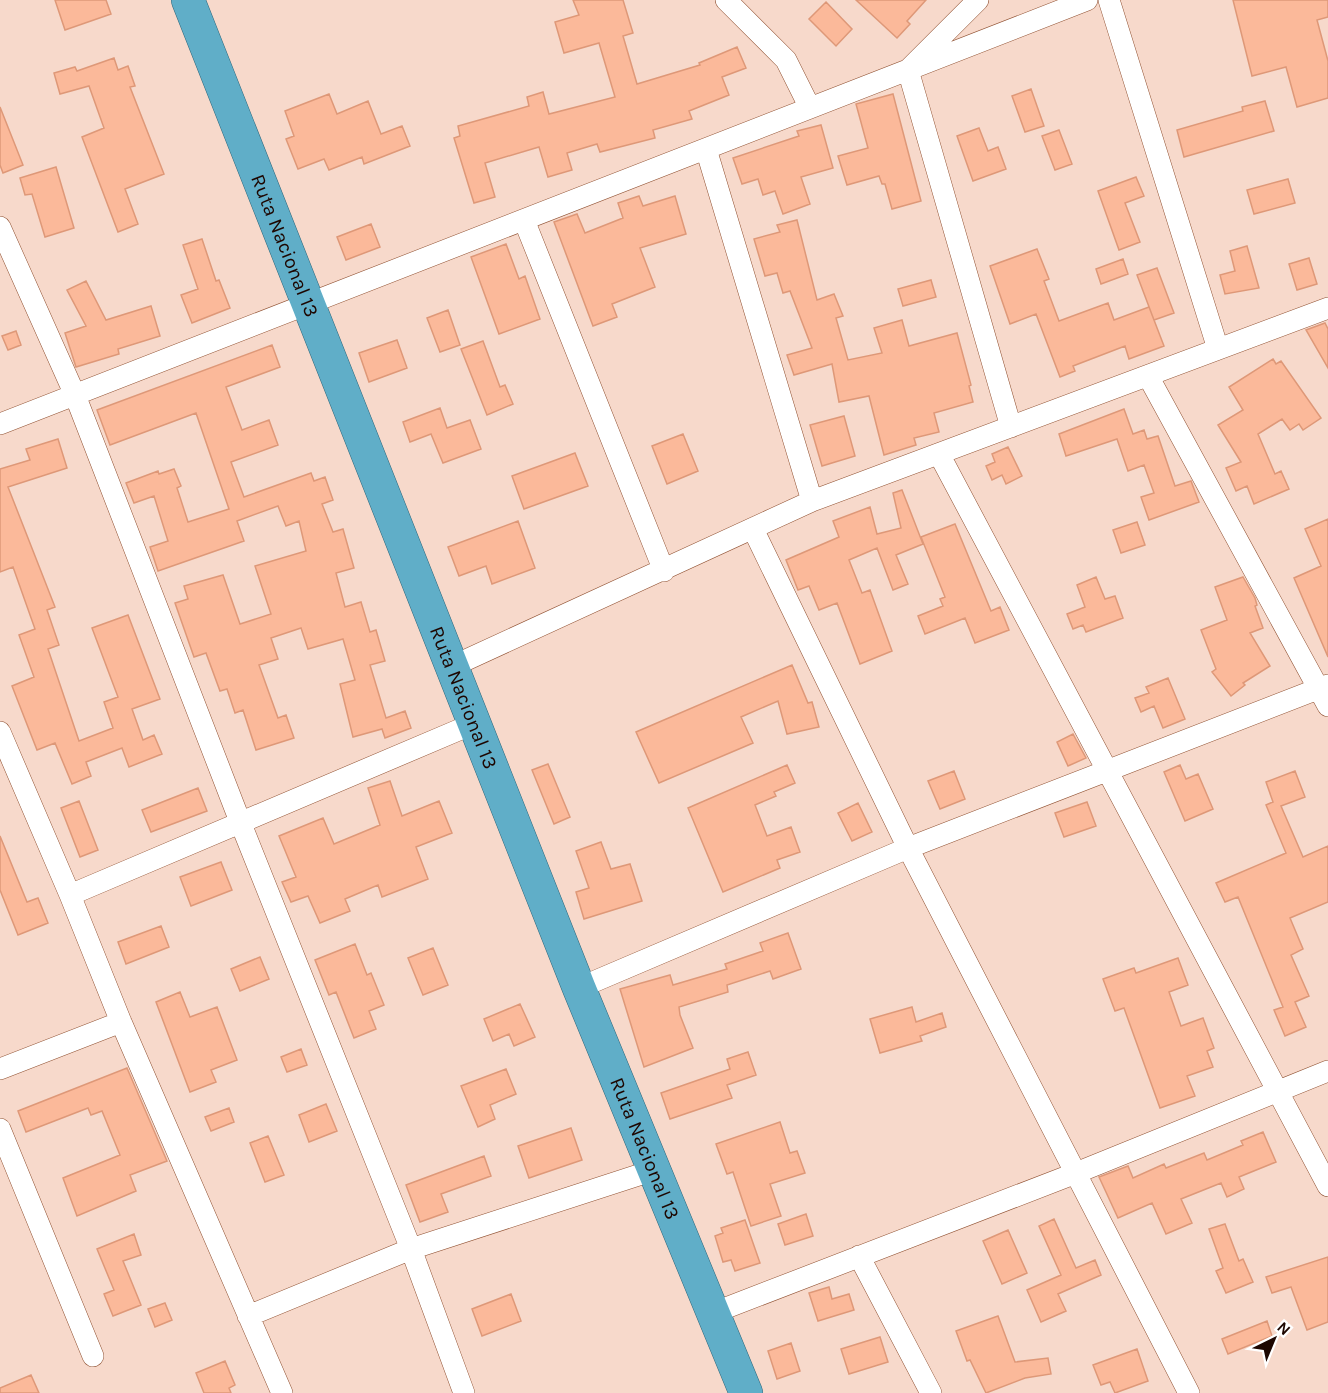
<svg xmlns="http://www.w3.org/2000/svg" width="1328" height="1393" font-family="Karla,sans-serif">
<rect width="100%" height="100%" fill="#f7d9cb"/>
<path fill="#fbb99a" stroke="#de9878" stroke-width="1.5" d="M55 0H106L111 14 65 30Z
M573 0H623L633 33 623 36 637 84 700 65 699 63 737 47 746 68 722 77 729 95 689 111 692 119 653 130 655 138 600 152 597 144 567 153 572 170 548 177 539 147 485 163 495 197 474 203 454 138 460 136 458 126 529 106 527 97 543 92 549 114 615 97 599 43 564 53 555 22 579 15Z
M856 0H926L907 21 910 24 897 38Z
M1233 0H1328V17L1317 20 1328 61V98L1297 107 1286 67 1252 76Z
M826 2 852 29 836 46 809 19Z
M114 58 118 70 128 66 135 86 130 87 164 174 125 189 138 224 118 232 82 137 104 128 89 86 60 94 54 73 75 67 77 71Z
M1031 89 1044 126 1025 132 1012 96Z
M329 94 337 114 368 101 381 134 402 126 410 146 364 164 362 157 329 170 324 159 298 169 286 139 294 136 285 111Z
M893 94 921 201 892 209 885 184H882L879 176 847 185 838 156 868 148 856 104Z
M1265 101 1274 131 1184 157 1177 130 1243 111 1242 107Z
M0 107 23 165 3 173 0 165Z
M821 125 833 168 801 177 810 204 783 214 775 191 763 195 758 179 742 184 733 158 799 136 797 131Z
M979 128 988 151 998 147 1006 169 973 181 957 136Z
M1059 130 1072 164 1055 170 1042 136Z
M56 167 74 228 45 237 32 194 25 195 20 178Z
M1136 177 1144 196 1125 203 1140 242 1119 250 1098 191Z
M1288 179 1295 203 1254 214 1247 190Z
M639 196 643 206 675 196 686 234 640 248 655 287 612 304 617 317 593 326 554 222 577 214 585 233 623 218 618 203Z
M797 220 817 300 834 294 843 316 836 318 848 360 882 353 874 328 902 320 909 346 957 333 971 385 969 386 973 402 934 413 939 432 914 438 916 445 884 455 869 396 839 402 832 364 794 375 787 355 812 348 790 291 783 293 777 273 765 276 754 239 780 232 777 225Z
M371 224 380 247 346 260 337 237Z
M202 239 216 281 219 280 230 308 192 323 181 295 198 289 183 245Z
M506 244 519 279 525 276 540 319 499 334 471 257Z
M1247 246 1259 288 1225 294 1220 275 1235 271 1230 251Z
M1037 249 1049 279 1044 281 1059 321 1108 303 1114 320 1149 307 1164 346 1129 359 1125 346 1073 366 1075 371 1060 377 1036 314 1010 324 990 266Z
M1309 258 1317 284 1297 290 1289 264Z
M1123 259 1128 274 1101 284 1096 269Z
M1157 268 1174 313 1154 320 1137 275Z
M931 280 936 297 903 306 898 289Z
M86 281 106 320 151 306 160 336 118 349 119 354 76 367 65 333 86 326 67 290Z
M448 310 460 345 440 352 427 318Z
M1325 323 1328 329V368L1306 330Z
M16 331 21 345 8 350 2 336Z
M397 340 407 368 369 382 359 353Z
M483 341 500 387 505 385 513 404 487 415 461 349Z
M272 345 280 367 226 387 242 430 269 420 278 445 231 462 244 497 311 473 314 481 325 477 333 500 322 504 333 532 343 529 354 568 336 573 345 607 361 602 370 632 376 630 385 661 370 665 386 718 405 711 411 728 385 738 382 729 353 737 340 684 355 680 343 639 308 649 301 628 271 638 278 659 259 665 278 718 286 715 294 738 256 750 243 710 235 713 227 689 220 691 206 653 194 657 175 603 188 599 184 586 223 575 240 624 271 614 255 566 306 551 299 521 286 526 278 506 237 521 244 541 158 571 150 547 168 541 154 496 134 503 126 483 158 471 159 474 174 469 181 486 177 488 188 522 229 509 196 413 110 445 97 410Z
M1273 359 1276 364 1281 361 1321 418 1303 430 1299 424 1290 430 1282 419 1258 434 1275 474 1281 471 1289 489 1254 504 1247 486 1236 491 1226 468 1241 462 1218 425 1243 410 1229 387Z
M440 408 447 428 470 420 481 449 443 463 431 434 410 442 403 422Z
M1124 409 1133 434 1144 430 1147 439 1158 436 1175 486 1191 481 1199 502 1149 520 1141 497 1154 493 1144 465 1128 471 1117 439 1066 456 1059 434Z
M844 416 855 456 822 466 810 425Z
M683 434 698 471 667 484 652 446Z
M58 439 67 468 8 487 55 607 47 610 59 645 48 649 79 741 113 728 104 702 118 697 92 628 128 615 160 699 132 709 143 740 154 735 162 754 129 767 122 748 86 762 91 776 72 784 55 743 37 750 12 686 34 677 19 635 35 629 13 567 0 572V469L30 460 26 449Z
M1008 447 1022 476 1006 484 1002 475 992 480 986 466 995 462 992 454Z
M575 453 588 486 524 509 512 476Z
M902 490 923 544 896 555 908 584 893 590 877 548 849 560 862 593 870 590 892 651 860 664 837 603 819 610 809 586 798 590 786 560 839 537 833 521 870 507 877 534 901 528 893 493Z
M1328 519V657L1294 578 1321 566 1305 529Z
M518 521 535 568 492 584 486 566 459 576 448 547Z
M1137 522 1145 545 1121 553 1113 530Z
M955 524 991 611 1000 607 1009 630 975 643 965 618 925 634 918 616 943 606 940 599 945 597 921 537Z
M1096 577 1105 599 1115 596 1123 618 1086 632 1083 625 1073 629 1067 614 1085 607 1077 585Z
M1243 577 1255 598 1257 605 1255 606 1263 628 1250 633 1270 666 1243 683 1245 685 1231 696 1212 672 1216 669 1201 630 1227 620 1215 587Z
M792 665 808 703 812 702 819 727 787 734 778 701 741 717 753 743 659 783 636 732Z
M1168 678 1185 719 1163 728 1154 706 1141 712 1135 698 1149 693 1146 687Z
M1073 734 1086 758 1068 766 1057 742Z
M548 764 570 817 554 824 532 770Z
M787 765 795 783 774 792 776 796 755 805 767 836 791 827 800 852 777 860 780 868 723 892 688 808Z
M1180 765 1186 779 1198 774 1213 809 1185 821 1164 772Z
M954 771 965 799 940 809 928 781Z
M1295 771 1305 797 1281 806 1303 857 1328 846V902L1290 918 1303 949 1291 955 1309 996 1295 1002 1306 1027 1285 1036 1274 1010 1283 1007 1238 897 1225 902 1216 883 1286 853 1266 805 1273 802 1266 782Z
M390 781 402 816 439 801 452 833 416 847 428 879 382 897 378 885 345 899 350 911 320 923 308 896 291 902 282 882 296 877 279 836 323 818 334 844 380 825 368 788Z
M198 788 207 811 151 832 142 810Z
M79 801 98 850 80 857 61 808Z
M1087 802 1096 826 1064 837 1055 813Z
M858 803 872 832 852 841 838 813Z
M0 836 27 902 38 898 48 923 18 935 0 890Z
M601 842 611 869 630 864 642 901 584 919 576 892 589 888 576 851Z
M221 862 232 890 191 906 180 877Z
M161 926 169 947 126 964 118 942Z
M788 933 801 969 773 979 770 971 727 985 728 992 679 1007 680 1015 693 1048 644 1067 620 989 670 975 673 985 727 969 725 964 763 951 760 943Z
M355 944 367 975 371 973 384 1005 369 1011 376 1029 354 1038 336 992 329 995 315 960Z
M433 948 448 985 423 995 408 958Z
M260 957 269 979 240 991 231 969Z
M1178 958 1188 985 1169 992 1181 1026 1203 1018 1214 1048 1207 1051 1213 1067 1187 1076 1195 1096 1160 1108 1124 1008 1115 1011 1103 979 1134 968 1136 973Z
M180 992 190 1017 217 1007 237 1060 211 1070 216 1082 190 1092 156 1002Z
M520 1004 535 1037 514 1046 509 1034 493 1041 484 1019Z
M912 1007 916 1022 942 1013 946 1027 920 1036 922 1041 880 1053 870 1019Z
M301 1049 307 1065 287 1072 281 1057Z
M748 1052 756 1075 727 1085 732 1098 670 1119 661 1093 730 1069 727 1059Z
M127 1068 167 1161 130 1175 136 1191 77 1216 63 1178 120 1155 102 1111 91 1115 88 1108 26 1132 18 1111Z
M506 1069 516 1094 490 1105 495 1119 478 1127 461 1086Z
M326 1104 337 1131 309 1142 299 1115Z
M229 1108 234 1122 211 1131 205 1117Z
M780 1122 790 1153 797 1151 805 1173 770 1184 781 1216 751 1226 733 1172 727 1174 716 1144Z
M571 1128 582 1160 529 1178 518 1146Z
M1263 1132 1276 1162 1239 1177 1244 1189 1227 1197 1221 1183 1181 1199 1192 1223 1166 1234 1152 1203 1118 1218 1099 1177 1128 1166 1133 1178 1164 1164 1166 1168 1204 1153 1207 1160 1243 1145 1241 1141Z
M268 1136 284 1175 265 1182 250 1143Z
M484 1156 491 1176 441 1194 448 1212 420 1222 406 1185Z
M806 1214 813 1236 785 1245 778 1224Z
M1054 1219 1076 1268 1095 1260 1101 1275 1058 1294 1066 1311 1041 1322 1027 1290 1061 1275 1039 1226Z
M745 1220 760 1263 735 1271 731 1260 723 1262 715 1236 723 1233 721 1228Z
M1225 1224 1239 1261 1243 1259 1253 1282 1226 1293 1216 1271 1223 1268 1209 1229Z
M1008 1230 1027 1273 1002 1284 983 1241Z
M134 1234 141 1255 123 1261 141 1305 113 1316 104 1294 114 1290 97 1249Z
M1328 1257V1322L1307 1330 1291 1287 1272 1293 1266 1277Z
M829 1287 832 1299 849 1294 854 1310 818 1321 809 1293Z
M511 1294 521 1321 482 1336 472 1309Z
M165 1303 172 1320 155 1327 148 1309Z
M998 1316 1015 1362 1048 1358 1051 1374 1025 1378 986 1393 970 1360 967 1361 956 1331Z
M1267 1321 1272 1336 1228 1354 1222 1339Z
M880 1337 888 1362 849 1374 841 1349Z
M791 1343 800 1371 777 1379 768 1351Z
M1137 1349 1148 1381 1115 1393 1110 1382 1101 1385 1093 1365Z
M225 1361 235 1385 229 1388 231 1393H204L196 1373Z
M31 1375 39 1393H0V1388Z"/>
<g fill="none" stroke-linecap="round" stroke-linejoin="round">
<defs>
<path id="minor" d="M726 0 786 60 810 108
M978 0 908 70 1011 427
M1109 0 1218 349
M706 149 812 501
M524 220 664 571
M0 227 75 395 241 824 411 1249 464 1393
M1148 376 1328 706
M0 424 1087 0
M939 454 1328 1186
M753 529 908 848 1189 1393
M453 666 812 501 1328 308
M0 732 70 895 121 1022 282 1393
M70 895 475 723
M579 988 908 848 1328 685
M0 1069 121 1022
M0 1129 93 1356
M859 1256 931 1393
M713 1313 1076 1173 1328 1071
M248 1316 411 1249 654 1170"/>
<g id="trunk">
<path id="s1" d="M188 0 579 988 746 1393"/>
</g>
</defs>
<use href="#minor" stroke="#915233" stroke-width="22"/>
<use href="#trunk" stroke="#2f667a" stroke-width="34"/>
<use href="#minor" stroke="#fff" stroke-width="21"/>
<use href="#trunk" stroke="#60aec8" stroke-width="33"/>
</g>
<g text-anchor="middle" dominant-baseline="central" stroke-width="4.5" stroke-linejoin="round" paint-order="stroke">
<g font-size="20" fill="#1d0600" stroke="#fff">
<text stroke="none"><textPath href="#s1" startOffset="264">Ruta Nacional 13</textPath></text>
<text stroke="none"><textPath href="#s1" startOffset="750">Ruta Nacional 13</textPath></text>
<text stroke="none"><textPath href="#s1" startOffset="1236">Ruta Nacional 13</textPath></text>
</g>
</g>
<g transform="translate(1274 1339) rotate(43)" stroke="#ffffff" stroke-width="4.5" paint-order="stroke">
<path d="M0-4.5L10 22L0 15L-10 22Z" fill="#1d0600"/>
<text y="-9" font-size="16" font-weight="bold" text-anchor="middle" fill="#1d0600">N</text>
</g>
</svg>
